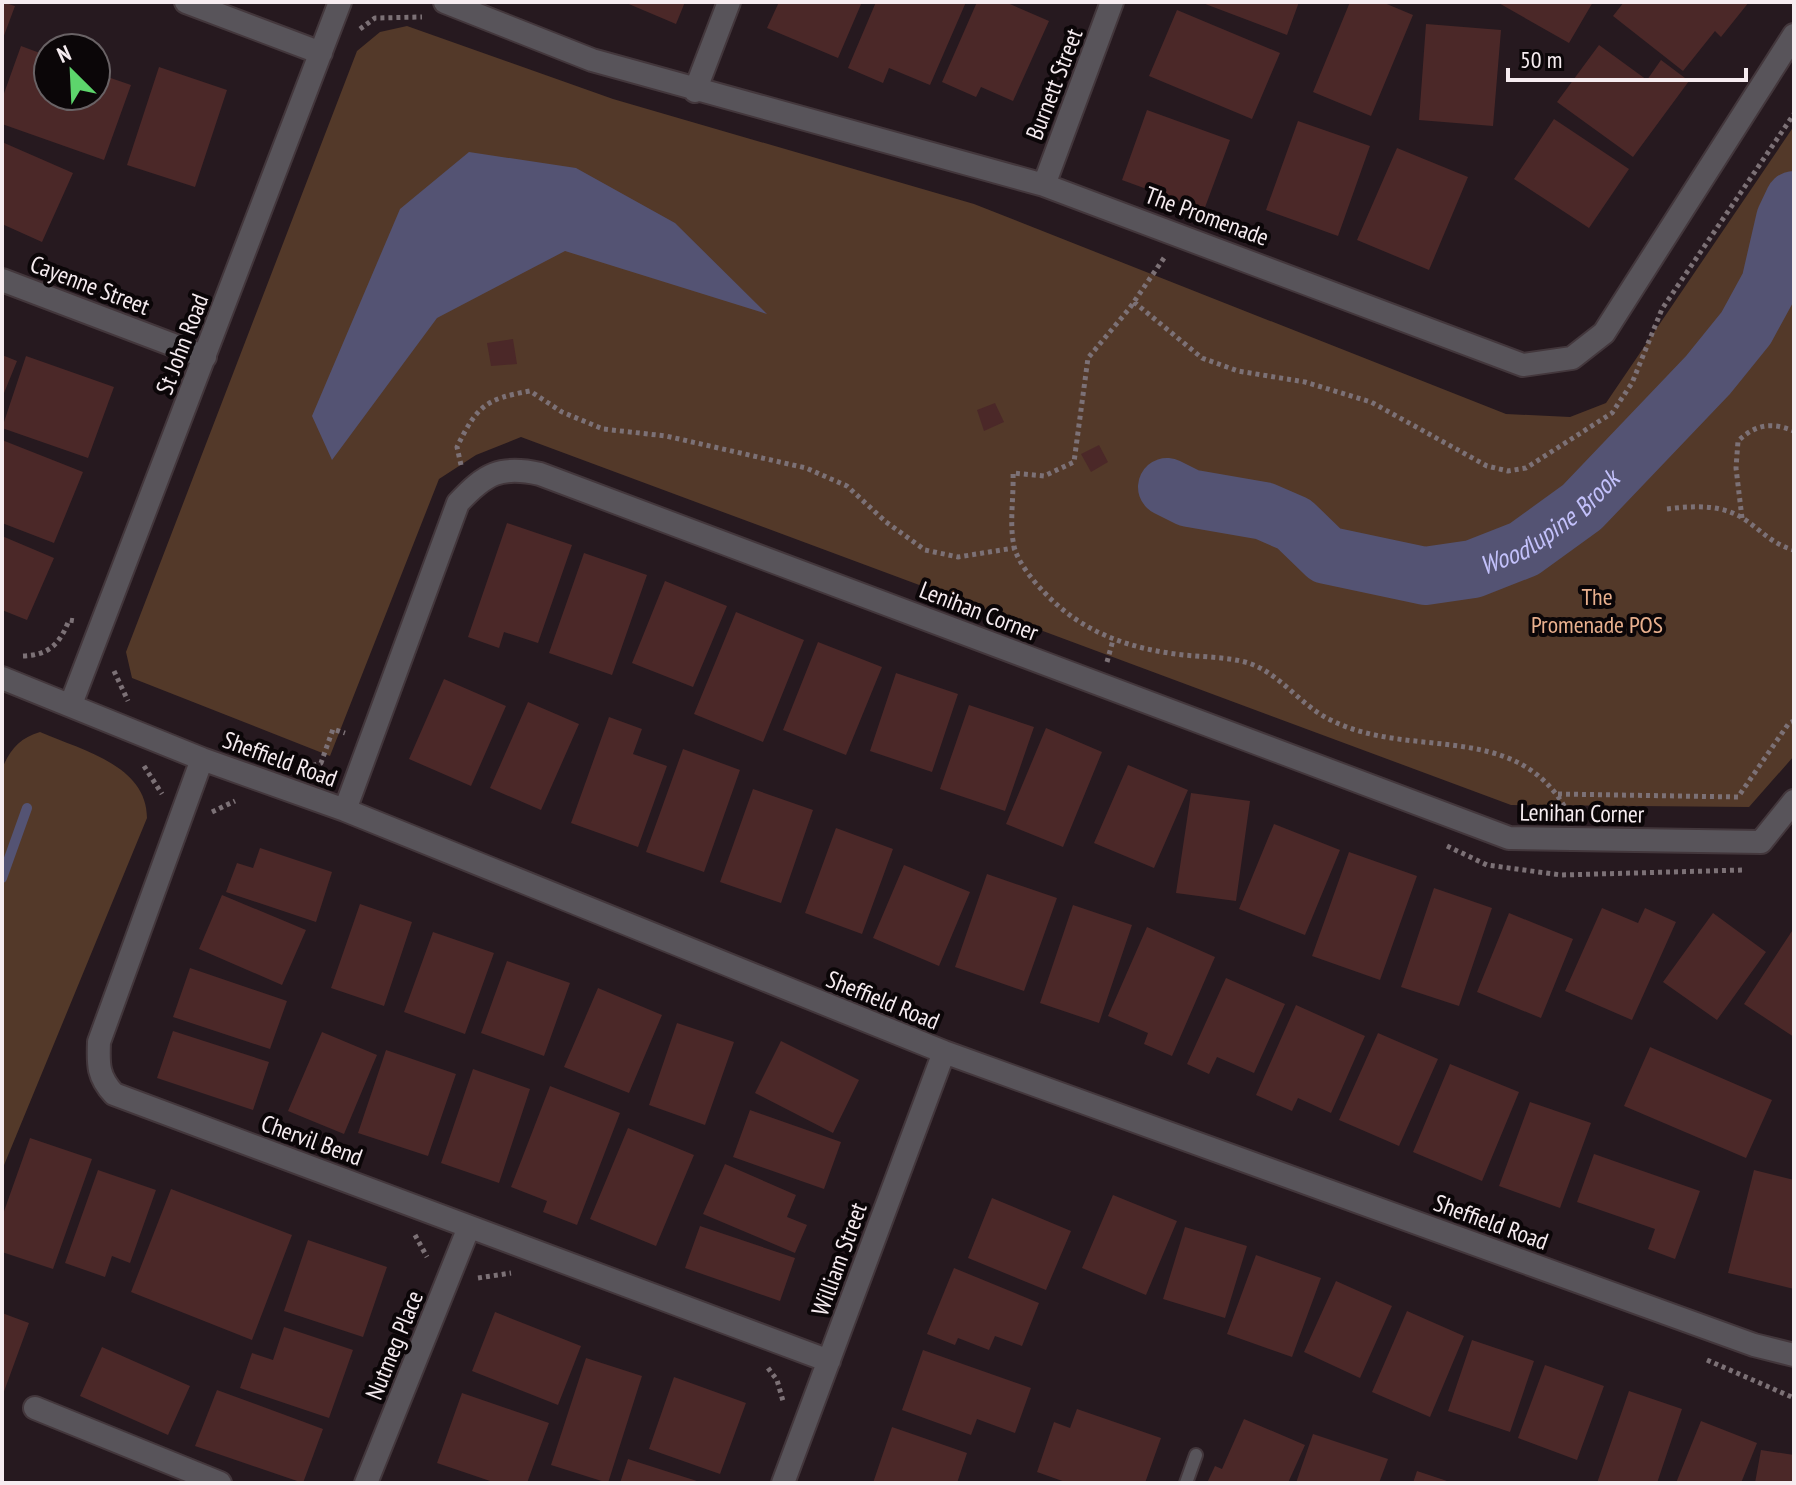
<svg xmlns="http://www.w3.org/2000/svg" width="1796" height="1485" font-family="'PT Sans Narrow',sans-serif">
<rect width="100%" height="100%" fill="#26191f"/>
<path fill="#533929" d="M407 26 613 99 974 204 1506 414 1570 417 1606 403 1794 126V756L1749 807 1511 805 521 437 476 455 439 479 330 756 132 678 126 652 357 51 380 32Z
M40 732C81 750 147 765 147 818L2 1170V769C10 749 20 738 40 732Z"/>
<path fill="#545373" d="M469 152 576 168 675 223 767 314 565 251 437 318 332 460 312 416 400 209Z"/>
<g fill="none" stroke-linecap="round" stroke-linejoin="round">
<path stroke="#545373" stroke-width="10" d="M2 878 27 808"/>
<path stroke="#545373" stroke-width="58" id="s1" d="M1167 487 1189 498 1264 511 1294 524 1326 555 1425 576 1473 569 1524 549 1582 507 1708 375 1746 328 1770 284 1785 219 1794 200"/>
</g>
<path fill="#4b2828" d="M2 2 15 6 2 41Z
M624 2H685L676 24Z
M779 2H862L838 58 767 28Z
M876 2H966L930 85 889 68 883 83 848 68Z
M977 2H1005L1049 21 1013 101 981 87 976 97 942 82Z
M1200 2H1299L1287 35Z
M1350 2H1382L1413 15 1371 116 1313 92Z
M1497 2H1593L1569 43Z
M1624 2H1749L1721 37 1715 31 1683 71 1613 16Z
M1177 10 1280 53 1252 119 1149 76Z
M1426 24 1501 30 1493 126 1419 120Z
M1599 45 1647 80 1661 60 1689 81 1633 157 1557 102Z
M21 46 48 56V96H96V73L131 85 104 160 2 124V99Z
M159 67 227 90 195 187 127 165Z
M1147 110 1230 140 1204 210 1122 180Z
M1554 119 1629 169 1589 228 1514 179Z
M1298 121 1370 146 1338 236 1266 210Z
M2 142 73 173 42 242 2 224Z
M1397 148 1468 177 1429 270 1357 240Z
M513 339 517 364 491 366 487 343Z
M2 355 17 361 2 398Z
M26 356 114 387 88 458 2 428Z
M995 403 1004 422 984 431 977 410Z
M2 440 83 472 54 543 2 523Z
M1099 445 1108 462 1091 472 1081 454Z
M507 523 572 545 538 643 504 632 499 648 468 637Z
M2 536 54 558 27 620 2 610Z
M584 553 647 575 612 675 549 653Z
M665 581 727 606 693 687 632 663Z
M736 612 804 640 763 742 694 714Z
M818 642 882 667 846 755 783 730Z
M896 673 958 694 932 772 870 751Z
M444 679 506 706 471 786 409 759Z
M528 702 579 724 541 810 490 788Z
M969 705 1034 727 1005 811 940 789Z
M609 717 642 729 633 754 667 766 638 847 571 823Z
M1046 728 1102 752 1063 847 1006 824Z
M683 749 740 770 704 872 646 852Z
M1128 765 1188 790 1154 868 1094 843Z
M753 789 813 810 781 903 720 882Z
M1191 793 1250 801 1236 901 1176 893Z
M1274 824 1340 850 1305 935 1239 909Z
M836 828 893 849 862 934 805 913Z
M260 848 332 872 316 922 226 892 237 863 253 868Z
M1349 852 1417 876 1380 980 1312 956Z
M904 865 970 892 939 966 873 938Z
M987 874 1057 898 1024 991 955 967Z
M1434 888 1492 908 1459 1006 1401 987Z
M222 895 306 930 282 985 199 949Z
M360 904 412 922 384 1006 331 988Z
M1073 905 1132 925 1099 1023 1040 1003Z
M1602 908 1638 923 1645 908 1676 922 1632 1020 1565 991Z
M1509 913 1573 939 1541 1018 1477 992Z
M1713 913 1766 952 1717 1020 1663 982Z
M1147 927 1215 957 1172 1056 1144 1044 1148 1033 1108 1016Z
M1794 928V1037L1744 1004Z
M433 932 494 953 465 1034 404 1012Z
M507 961 570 983 544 1056 481 1033Z
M190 968 287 1001 270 1049 173 1017Z
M1226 978 1285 1004 1254 1073 1217 1057 1209 1074 1187 1064Z
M598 988 662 1015 629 1093 564 1067Z
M1296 1005 1365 1036 1331 1113 1298 1098 1292 1111 1256 1095Z
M677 1023 734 1042 705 1125 649 1105Z
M173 1031 269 1062 253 1110 157 1078Z
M322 1032 377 1055 344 1134 288 1111Z
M1378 1033 1438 1059 1399 1146 1339 1120Z
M781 1041 859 1080 833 1133 755 1093Z
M1650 1047 1772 1100 1746 1158 1624 1106Z
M386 1050 456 1074 428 1156 358 1133Z
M1450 1064 1519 1092 1482 1181 1413 1152Z
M473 1069 530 1089 499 1183 441 1163Z
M550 1086 620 1113 577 1225 543 1212 547 1201 511 1187Z
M1530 1102 1591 1123 1560 1208 1499 1186Z
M750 1110 841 1142 824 1189 733 1157Z
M628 1128 694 1155 656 1246 590 1219Z
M30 1138 92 1159 53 1269 2 1252V1217Z
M1594 1154 1700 1191 1675 1259 1648 1249 1655 1229 1577 1202Z
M725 1164 796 1195 787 1217 807 1225 795 1253 703 1214Z
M98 1170 156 1190 130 1263 112 1256 105 1277 65 1263Z
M1754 1170 1794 1180V1289L1728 1273Z
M171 1189 292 1235 252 1340 131 1292Z
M1113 1195 1177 1221 1146 1295 1082 1268Z
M992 1198 1071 1231 1046 1290 968 1258Z
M700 1226 795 1258 780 1301 685 1268Z
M1185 1227 1247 1246 1225 1318 1163 1299Z
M308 1240 387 1267 363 1337 284 1311Z
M1256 1255 1321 1278 1292 1357 1227 1334Z
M954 1268 1039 1303 1022 1346 995 1336 989 1350 958 1338 955 1345 927 1334Z
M1336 1281 1392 1306 1360 1378 1304 1352Z
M1407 1311 1464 1336 1430 1417 1372 1392Z
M495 1312 581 1346 558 1405 472 1371Z
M2 1313 29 1323 2 1397Z
M284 1327 353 1350 329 1418 240 1388 252 1353 273 1360Z
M1472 1340 1534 1361 1510 1432 1448 1411Z
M102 1347 190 1386 168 1435 80 1396Z
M923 1350 1031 1388 1015 1433 977 1419 971 1435 902 1410Z
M586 1358 642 1376 608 1483 551 1465Z
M1545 1365 1604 1386 1577 1460 1518 1438Z
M674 1377 746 1403 720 1474 649 1449Z
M217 1390 323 1429 303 1483 195 1446Z
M1629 1391 1682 1409 1657 1483H1597Z
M462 1393 549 1423 527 1483H496L437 1463Z
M1077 1409 1161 1438 1145 1483H1068L1037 1472 1054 1422 1070 1428Z
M1244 1419 1305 1445 1288 1483H1207L1215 1466 1222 1469Z
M1701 1421 1757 1443 1741 1483H1676Z
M892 1427 967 1453 957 1483H873Z
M1313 1434 1388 1459 1379 1483H1296Z
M1761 1450 1794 1455V1483H1755Z
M628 1459 700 1482V1483H620Z
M1417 1471 1450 1482V1483H1413Z"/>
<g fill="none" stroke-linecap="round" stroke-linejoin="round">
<defs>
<path id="service" d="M1186 1483 1196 1455"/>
<path id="minor" d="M186 2 321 53
M445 2 592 60 1044 185 1523 365 1572 358 1604 333 1794 35
M695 91 729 2
M1044 185 1112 2
M2 280 205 357
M2 678 202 759 345 810 944 1052 1754 1345 1794 1355
M71 704 340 2
M202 759 99 1042C98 1065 98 1077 114 1094L829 1361
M345 810 458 503C485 474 500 465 540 474L1509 838 1761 842 1794 801
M35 1408 220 1483
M366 1483 469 1227
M783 1483 944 1052"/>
</defs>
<use href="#service" stroke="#43373c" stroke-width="16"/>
<use href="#minor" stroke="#43373c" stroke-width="26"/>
<path stroke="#7c7176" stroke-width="5" stroke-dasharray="4 4" stroke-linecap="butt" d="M360 29 375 18 422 17
M1164 258 1129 309 1088 358 1074 462 1044 476 1013 473C1014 496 1009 524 1014 546 1017 561 1033 581 1044 592 1081 632 1129 649 1184 655 1204 657 1225 657 1245 662 1276 670 1298 702 1325 717 1406 763 1517 716 1568 813
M1134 302 1202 358 1238 371 1305 382 1371 402 1487 466 1508 471 1526 468 1612 413 1632 383 1662 309 1794 114
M461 465 457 447C477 406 485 399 530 391L562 412 603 429 666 436 806 468 847 486 886 522 925 550 958 557 1014 548
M1667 509C1692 506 1718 504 1741 517 1759 528 1771 544 1794 550
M1742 518 1736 468 1738 441C1756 424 1771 422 1794 431
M23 656C49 655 60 644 69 620L75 621
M1107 662 1113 640
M114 671 128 701
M144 766 162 794
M305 768 321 763 333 729 345 733
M1558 794 1738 797 1789 723 1794 721
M212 812 235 801
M1447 846 1487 865 1561 875 1743 870
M415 1235 427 1257
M478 1278 511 1273
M1707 1360 1794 1398
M768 1368 777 1380 783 1401"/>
<use href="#service" stroke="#58545a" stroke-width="12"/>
<use href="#minor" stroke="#58545a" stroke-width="22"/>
</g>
<g text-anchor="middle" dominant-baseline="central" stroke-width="8" stroke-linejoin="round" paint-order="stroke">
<g font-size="24" fill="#f6ecf0" stroke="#0b0608">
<text transform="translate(1054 84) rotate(-69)">Burnett Street</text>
<text transform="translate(1207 216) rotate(20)">The Promenade</text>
<text transform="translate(90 285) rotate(21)">Cayenne Street</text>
<text transform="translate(182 344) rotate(-69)">St John Road</text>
<text transform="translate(979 611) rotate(21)">Lenihan Corner</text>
<text transform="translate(280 759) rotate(20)">Sheffield Road</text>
<text transform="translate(1582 813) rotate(1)">Lenihan Corner</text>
<text transform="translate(883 1000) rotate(22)">Sheffield Road</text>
<text transform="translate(312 1140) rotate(20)">Chervil Bend</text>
<text transform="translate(1491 1222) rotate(20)">Sheffield Road</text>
<text transform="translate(839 1259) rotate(-70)">William Street</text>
<text transform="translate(394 1345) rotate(-68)">Nutmeg Place</text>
</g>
<g font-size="24" fill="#e9b08e" stroke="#0b0608">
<text x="1597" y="596">The<tspan x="1597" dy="28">Promenade POS</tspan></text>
</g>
<g font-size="26" font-style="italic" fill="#c3c1fb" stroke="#0b0608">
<text stroke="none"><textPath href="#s1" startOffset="418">Woodlupine Brook</textPath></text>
</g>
</g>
<rect width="1796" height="1485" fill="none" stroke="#f6ecf0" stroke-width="8"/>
<g transform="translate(72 72) rotate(336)"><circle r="38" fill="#0b0608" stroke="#696265" stroke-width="2"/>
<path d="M0-6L14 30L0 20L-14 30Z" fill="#5dd56c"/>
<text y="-12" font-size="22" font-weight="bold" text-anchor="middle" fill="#f6ecf0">N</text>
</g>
<path d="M1508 68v12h238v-12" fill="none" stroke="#f6ecf0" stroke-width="4"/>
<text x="1520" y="68" font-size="24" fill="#f6ecf0" stroke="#0b0608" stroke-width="6" paint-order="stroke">50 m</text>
</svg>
